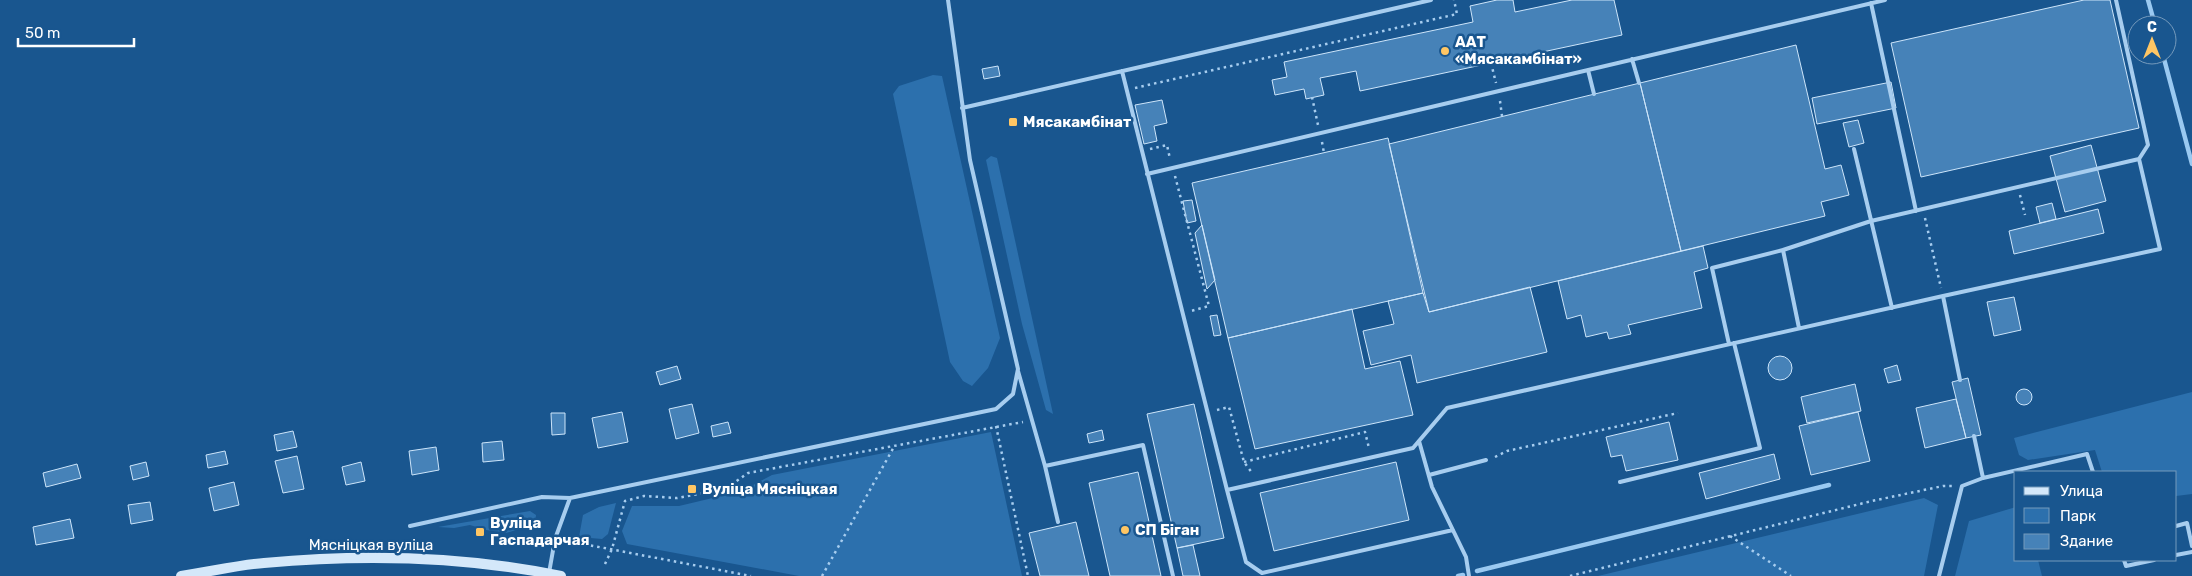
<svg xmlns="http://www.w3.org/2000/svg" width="2192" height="576" font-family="Rubik,sans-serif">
<rect width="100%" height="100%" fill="#19568f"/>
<path fill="#2c70ad" d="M933 75 942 76 1000 338 988 368 972 386 963 381 950 362 893 94 899 86Z
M991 156 997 158 1053 414 1046 410 1022 324 986 160Z
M2192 392V494L2176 496V472H2102L2095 450 2028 460 2019 455 2014 438Z
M991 432 1022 576H799L627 544 622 531 632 506H679L742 491 772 475Z
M1924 498 1938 505 1924 576H1598Z
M616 503 608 534 602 539 579 537 583 515 599 507Z
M2016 507V560H2038L2042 576H1955L1969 521Z
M530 511 536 515 535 524 506 533 486 530 470 525 454 528 438 527Z"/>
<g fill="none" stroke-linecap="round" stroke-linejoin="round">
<path stroke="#9ac9f1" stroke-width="4.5" d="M2148 0 2155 25
M2163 55 2192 164
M1477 571 1829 485
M1458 576 1463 575"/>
</g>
<path fill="#4682b8" stroke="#cde5fa" d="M1497 0H1513L1515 12 1572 0H1614L1622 35 1360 91 1356 71 1320 78 1324 95 1306 99 1304 89 1275 95 1272 80 1287 77 1284 62 1473 22 1470 6Z
M2084 0H2110L2139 128 1921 177 1891 43Z
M1796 45 1825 169 1841 165 1849 195 1821 202 1825 216 1681 251 1640 83Z
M998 66 1000 76 984 79 982 69Z
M1891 82 1896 108 1817 124 1812 98Z
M1640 83 1681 251 1429 312 1389 144Z
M1162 100 1167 123 1154 126 1157 141 1144 144 1135 105Z
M1858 120 1864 143 1849 147 1843 123Z
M1388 138 1423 293 1228 338 1192 183Z
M2091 145 2106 201 2065 212 2050 156Z
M1192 200 1196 221 1187 223 1183 201Z
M2052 203 2056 219 2040 223 2036 207Z
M2098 209 2104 233 2014 254 2009 231Z
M1202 225 1215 280 1207 289 1195 233Z
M1703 246 1708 268 1694 272 1702 308 1628 325 1631 334 1609 339 1607 332 1586 337 1581 315 1567 319 1558 281Z
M1530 287 1547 352 1417 383 1411 355 1371 365 1363 331 1394 324 1388 301 1423 293 1429 312Z
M2014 297 2021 330 1994 336 1987 302Z
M1352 309 1365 369 1400 361 1413 415 1255 449 1228 338Z
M1217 315 1221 335 1214 336 1210 316Z
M1768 368a12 12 0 1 1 24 0a12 12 0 1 1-24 0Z
M1897 365 1901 380 1888 383 1884 369Z
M677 366 681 379 660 385 656 372Z
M1968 378 1981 435 1966 438 1952 382Z
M1855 384 1861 411 1807 423 1801 397Z
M2016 397a8 8 0 1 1 16 0a8 8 0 1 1-16 0Z
M1956 399 1966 438 1925 448 1916 408Z
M692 404 699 433 676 439 669 409Z
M1194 404 1224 538 1177 548 1147 414Z
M622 412 628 442 598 448 592 418Z
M1858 412 1870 461 1811 475 1799 426Z
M551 413H565V434L552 435Z
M728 422 731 433 713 437 711 426Z
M1669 422 1678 460 1626 471 1622 455 1611 457 1606 437Z
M1102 430 1104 440 1089 443 1087 434Z
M293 431 297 447 277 451 274 435Z
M502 441 504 460 483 462 482 443Z
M436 447 439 470 412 475 409 451Z
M225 451 228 464 208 468 206 455Z
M1774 454 1780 479 1706 499 1699 473Z
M297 456 304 489 283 493 275 461Z
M146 462 149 476 133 480 130 466Z
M361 462 365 481 346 485 342 467Z
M1396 462 1409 520 1274 551 1260 493Z
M77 464 81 478 46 487 43 473Z
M1138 472 1161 576H1110L1089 483Z
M234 482 239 505 214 511 209 488Z
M150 502 153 520 131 524 128 505Z
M70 519 74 538 36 545 33 527Z
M1076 522 1089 576H1040L1029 533Z
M1193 545 1200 576H1183L1177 548Z"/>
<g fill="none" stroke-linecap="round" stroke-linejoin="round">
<path stroke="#a7cdef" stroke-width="2.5" stroke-dasharray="2.5 4" stroke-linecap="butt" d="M1491 63 1496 83
M1135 88 1457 14 1454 0
M1312 97 1318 125
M1500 101 1502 116
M1322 142 1324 153
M1150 149 1167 145 1170 159
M1175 176 1209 306 1191 311
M2020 195 2025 215
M1925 218 1941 288
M1217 410 1229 407 1244 462 1253 474
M996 426 1028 576
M1495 457 1507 451 1678 413
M1244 462 1365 432 1369 448
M1730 536 1791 576
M578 543 751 576
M605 564 612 549 625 501 644 496 677 498 725 489 748 473 1023 422
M822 576 895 445
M1570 576 1872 501 1943 486H1953"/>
<path stroke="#a7cdef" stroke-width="4" d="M2116 0 2148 145 2139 159
M1871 3 1916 211
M1632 59 1639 83
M1588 70 1594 94
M1122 71 1227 490 1413 448 1447 408 1943 296
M962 108 1431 0
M1854 149 1892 308
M1147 174 1885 0
M1783 250 1871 221 2139 159 2160 249 1943 296 1960 380
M1729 344 1712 268 1783 250 1799 328
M1018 371 1045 466 1058 522
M1974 436 1983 478
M1419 441 1432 487 1466 557 1469 576
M1045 466 1143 445 1173 576
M1429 475 1486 460
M1620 482 1760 448 1734 343
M1227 490 1246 562 1262 573 1453 530
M410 526 542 497 570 498
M2176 526 2187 523 2192 546
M2176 555 2192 552
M2124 560 2126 566 2154 560
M549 573 555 539 570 498 996 409 1013 394 1018 369 970 160 948 0
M1939 576 1962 486 1983 478 2087 454 2093 472"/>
<path stroke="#d4e8fa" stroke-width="10" d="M181 576C209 572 237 565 264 563 363 554 464 556 561 576"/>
</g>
<g fill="#ffc664" stroke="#19568f" stroke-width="2">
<circle cx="1445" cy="51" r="5"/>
<rect x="1008" y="117" width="10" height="10" rx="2.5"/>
<rect x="687" y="484" width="10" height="10" rx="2.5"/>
<circle cx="1125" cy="530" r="5"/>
<rect x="475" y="527" width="10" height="10" rx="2.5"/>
</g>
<g text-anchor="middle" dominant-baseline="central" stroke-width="5" stroke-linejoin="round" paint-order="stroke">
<g font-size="15" font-weight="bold" fill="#fff" stroke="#19568f" text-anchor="start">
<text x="1455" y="42">ААТ<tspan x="1455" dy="17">«Мясакамбінат»</tspan></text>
<text x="1023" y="122">Мясакамбінат</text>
<text x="702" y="489">Вуліца Мясніцкая</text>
<text x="490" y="523">Вуліца<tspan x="490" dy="17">Гаспадарчая</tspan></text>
<text x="1135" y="530">СП Біган</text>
</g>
<g font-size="15" fill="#fff" stroke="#19568f">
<text x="371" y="545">Мясніцкая вуліца</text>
</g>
</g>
<rect x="2014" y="471" width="162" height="90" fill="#19568f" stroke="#759abc"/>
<rect x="2024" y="487" width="25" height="8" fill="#d4e8fa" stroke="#759abc"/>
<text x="2060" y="496" font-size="15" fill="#ffffff">Улица</text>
<rect x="2024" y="508" width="25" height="15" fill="#2c70ad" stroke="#759abc"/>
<text x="2060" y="521" font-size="15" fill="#ffffff">Парк</text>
<rect x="2024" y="534" width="25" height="15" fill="#4682b8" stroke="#759abc"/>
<text x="2060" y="546" font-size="15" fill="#ffffff">Здание</text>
<g transform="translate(2152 40)"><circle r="24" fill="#19568f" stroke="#759abc"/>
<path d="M0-4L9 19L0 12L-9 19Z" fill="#ffc664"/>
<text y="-8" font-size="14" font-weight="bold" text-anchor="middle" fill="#ffffff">С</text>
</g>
<path d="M18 38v8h116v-8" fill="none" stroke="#ffffff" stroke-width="2.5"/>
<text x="25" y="38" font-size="15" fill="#ffffff" stroke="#19568f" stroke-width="4" paint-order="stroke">50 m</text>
</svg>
